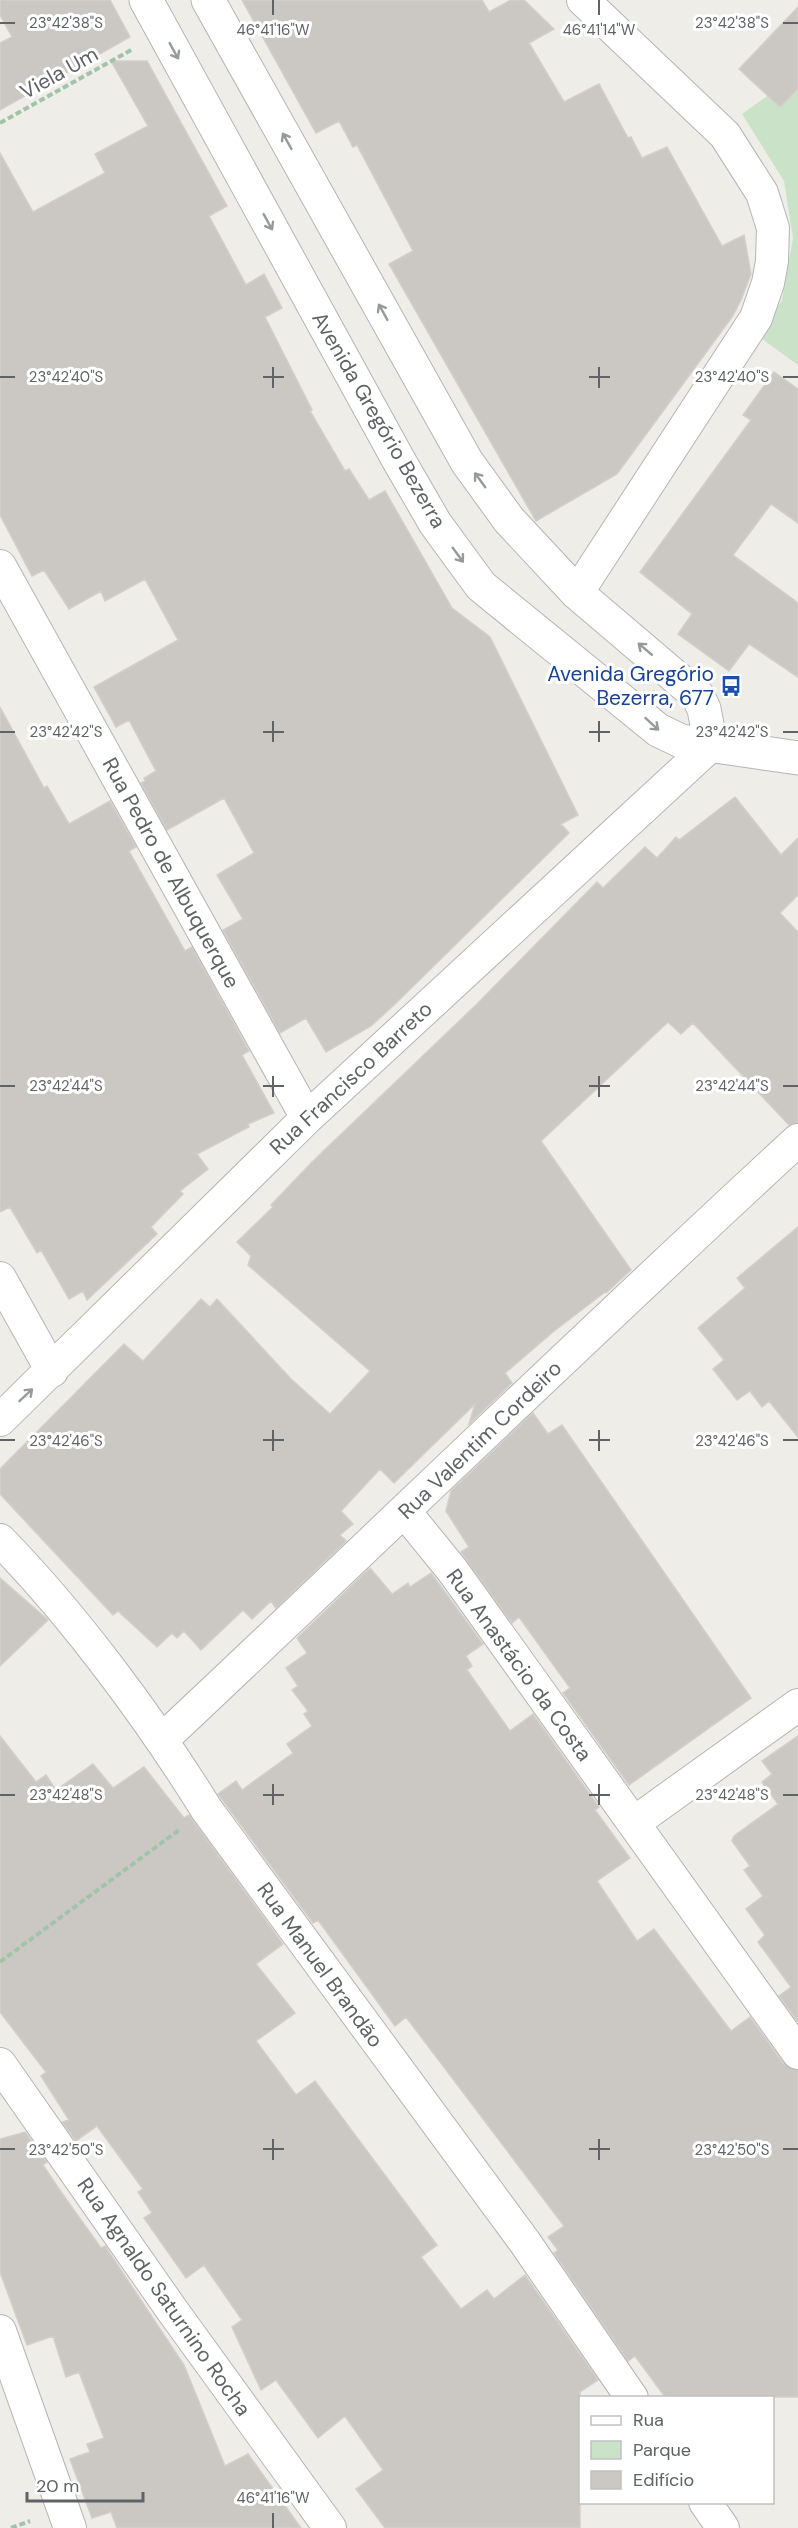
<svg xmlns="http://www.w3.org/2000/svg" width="798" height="2528" font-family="'DM Sans',sans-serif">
<rect width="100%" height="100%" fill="#efede8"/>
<path fill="#cae3c8" d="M798 74V365L758 336 782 300 793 238 784 181 742 114Z"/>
<path fill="#cbc8c4" stroke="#d3cfc7" stroke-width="1.5" d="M0 0H110L130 37 0 110V43L12 37 0 15Z
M242 0H482L489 12 511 0H524L554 29 529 43 564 102 599 84 628 138 631 137 642 158 667 147 722 246 744 235 751 274 741 300 732 317 617 474 536 521 389 264 413 251 357 145 353 147 339 121 316 133Z
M798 7V89L780 107 739 69Z
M111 61H147L227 206 209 216 246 285 264 274 282 308 265 317 312 410 310 411 345 471 349 469 369 500 385 491 452 608 490 637 578 815 561 824 569 833 395 1004 371 1026 326 1052 306 1018 280 1033 223 930 243 919 217 875 254 853 224 798 167 830 141 783 145 781 144 778 156 771 129 720 116 727 94 687 178 640 145 579 105 601 101 591 69 609 44 570 32 576 0 515V153L33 212 105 173 95 154 148 126Z
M774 372 798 389V523L771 504 733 555 798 603V677L749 644 729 671 678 634 692 614 640 572 751 420 743 415Z
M0 707 44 788 47 786 69 824 110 801 136 847 129 851 185 951 192 947 249 1051 242 1055 274 1113 248 1124 249 1127 197 1154 208 1169 180 1191 183 1194 151 1227 157 1234 87 1300 83 1291 69 1299 41 1250 37 1253 10 1207 0 1212Z
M735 797 781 855 798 838V895L780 913 798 932V1123L789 1125 693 1023 681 1034 668 1022 541 1141 631 1270 606 1293 605 1292 553 1332 505 1373 512 1383 469 1424 475 1404 394 1483 380 1469 341 1511 353 1524 340 1535 346 1541 276 1608 271 1601 252 1619 243 1610 201 1650 184 1631 177 1638 172 1633 157 1647 118 1611 113 1615 0 1494V1469L124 1344 143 1361 201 1299 210 1307 217 1299 291 1379 330 1414 370 1371 248 1265 251 1256 237 1242 273 1207 271 1205 312 1162 476 1005 597 882 603 888 645 847 657 858 676 837 679 840Z
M798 1227V1437L769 1401 762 1407 750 1391 737 1400 713 1369 724 1360 698 1328 745 1288 737 1278Z
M533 1413 548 1434 562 1425 751 1698 629 1785 563 1693 570 1688 519 1617 512 1623 461 1552 469 1547 446 1511 451 1491Z
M370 1568 392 1594 408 1583 410 1587 431 1573 483 1644 466 1656 472 1666 467 1670 493 1707 510 1731 533 1714 599 1807 595 1810 630 1858 597 1881 637 1941 654 1929 731 2031 750 2017 783 2063 798 2071V2397H665L635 2356 628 2361 554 2253 558 2250 548 2237 564 2226 406 2017 395 2026 318 1920 313 1923 218 1794 236 1781 242 1790 293 1753 287 1744 312 1726 304 1714 308 1711 292 1690 298 1686 286 1668 307 1653 297 1638Z
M0 1578 48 1620 0 1666Z
M0 1736 36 1782 46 1775 56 1790 93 1764 113 1788 144 1767 184 1818 189 1815 283 1944 256 1964 295 2013 256 2041 296 2095 315 2081 437 2245 421 2257 461 2309 487 2290 494 2299 525 2275 598 2380 580 2392V2528H385L356 2489 383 2470 345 2416 318 2438 276 2380 261 2390 232 2327 242 2320 204 2265 186 2278 144 2218 152 2213 138 2192 143 2189 97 2126 76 2141 62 2122 69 2120 41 2076 46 2072 0 2012Z
M798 1736V2022L779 1996 791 1987 758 1942 765 1935 746 1909 763 1896 744 1870 750 1866 732 1841 734 1836 778 1804 762 1782 772 1774 762 1761Z
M25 2132 47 2162 43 2165 59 2189 101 2248 105 2246 184 2365 225 2466 248 2454 301 2528H117L111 2512 92 2518 70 2459 90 2452 87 2444 104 2438 79 2372 66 2377 53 2336 27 2345 0 2272V2139Z"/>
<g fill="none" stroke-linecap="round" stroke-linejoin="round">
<defs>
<path id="street" d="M0 566 307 1118
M577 593 756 318 768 283 772 261 773 228 762 193 725 135 583 0
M0 1278 52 1371
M0 1420 307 1118 711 745
M405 1512 453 1571 798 2053
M0 1540C76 1618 149 1717 207 1810L524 2241 632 2398
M163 1739C375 1540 584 1337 798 1140
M635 1822 798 1705
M0 2064 172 2310 330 2528
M0 2331 70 2528
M705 2502 723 2528"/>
<path id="secondary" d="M146 0 398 459 435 523 481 586 658 730 681 741 798 758
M208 0 467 462 509 520 577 593 698 696 704 709 711 745"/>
</defs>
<use href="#street" stroke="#b3b5b8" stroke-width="34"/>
<use href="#secondary" stroke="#b2b5b8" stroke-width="35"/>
<path stroke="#a2c3a9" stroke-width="4" stroke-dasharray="6 3" stroke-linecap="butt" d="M0 123 133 49
M0 1962 179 1830
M11 2528 30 2521"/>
<use href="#street" stroke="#fff" stroke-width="32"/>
<use href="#secondary" stroke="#fff" stroke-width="33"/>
</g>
<defs><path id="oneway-shaft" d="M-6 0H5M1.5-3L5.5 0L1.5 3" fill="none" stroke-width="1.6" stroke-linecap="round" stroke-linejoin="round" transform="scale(1.5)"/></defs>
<g stroke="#979a9c">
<use href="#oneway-shaft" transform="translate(174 51) rotate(61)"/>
<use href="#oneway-shaft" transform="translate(287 141) rotate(-119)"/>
<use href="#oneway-shaft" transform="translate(268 222) rotate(61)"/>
<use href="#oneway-shaft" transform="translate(383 312) rotate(-119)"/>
<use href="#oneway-shaft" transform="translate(480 480) rotate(-126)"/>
<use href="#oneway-shaft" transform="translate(458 555) rotate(54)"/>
<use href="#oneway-shaft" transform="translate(645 649) rotate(-140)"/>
<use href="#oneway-shaft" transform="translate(652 724) rotate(42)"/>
<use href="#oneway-shaft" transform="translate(26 1395) rotate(-43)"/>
</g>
<path fill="none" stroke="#5f6366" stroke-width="2" d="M273 0V15M599 0V15M0 23H15M783 23H798M273 367V388M599 367V388M0 377H15M263 377H284M589 377H610M783 377H798M273 721V742M599 721V742M0 732H15M263 732H284M589 732H610M783 732H798M273 1076V1097M599 1076V1097M0 1086H15M263 1086H284M589 1086H610M783 1086H798M273 1430V1451M599 1430V1451M0 1440H15M263 1440H284M589 1440H610M783 1440H798M273 1784V1805M599 1784V1805M0 1795H15M263 1795H284M589 1795H610M783 1795H798M273 2139V2160M599 2139V2160M0 2149H15M263 2149H284M589 2149H610M783 2149H798M273 2513V2528"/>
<defs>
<symbol id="bus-bare" viewBox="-9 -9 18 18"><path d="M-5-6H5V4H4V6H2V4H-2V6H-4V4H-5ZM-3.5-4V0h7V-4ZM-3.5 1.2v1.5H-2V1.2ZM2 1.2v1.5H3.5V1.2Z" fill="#1a4fb4" stroke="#fff" stroke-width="2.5" paint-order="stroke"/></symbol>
</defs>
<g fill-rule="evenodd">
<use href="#bus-bare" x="716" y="671" width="30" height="30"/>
</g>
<g text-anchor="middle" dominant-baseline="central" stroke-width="6" stroke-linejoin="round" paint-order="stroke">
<g font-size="21" fill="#5f6366" stroke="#fff">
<text transform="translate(59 73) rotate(-29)">Viela Um</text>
<text transform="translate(379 420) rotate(60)">Avenida Gregório Bezerra</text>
<text transform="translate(171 873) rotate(61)">Rua Pedro de Albuquerque</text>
<text transform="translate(351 1078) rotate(-43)">Rua Francisco Barreto</text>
<text transform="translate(480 1440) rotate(-44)">Rua Valentim Cordeiro</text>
<text transform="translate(519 1665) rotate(54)">Rua Anastácio da Costa</text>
<text transform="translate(320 1965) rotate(54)">Rua Manuel Brandão</text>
<text transform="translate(164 2297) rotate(55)">Rua Agnaldo Saturnino Rocha</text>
</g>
<g font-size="21" fill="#164399" stroke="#fff" text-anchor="end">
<text x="714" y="674">Avenida Gregório<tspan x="714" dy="24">Bezerra, 677</tspan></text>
</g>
</g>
<g font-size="15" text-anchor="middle" fill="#5f6366" stroke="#fff" stroke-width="6" stroke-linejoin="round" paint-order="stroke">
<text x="66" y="28">23°42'38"S</text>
<text x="732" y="28">23°42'38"S</text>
<text x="273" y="35">46°41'16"W</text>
<text x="599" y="35">46°41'14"W</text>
<text x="66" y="382">23°42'40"S</text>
<text x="732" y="382">23°42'40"S</text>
<text x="66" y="737">23°42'42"S</text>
<text x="732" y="737">23°42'42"S</text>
<text x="66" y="1091">23°42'44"S</text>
<text x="732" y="1091">23°42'44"S</text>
<text x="66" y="1446">23°42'46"S</text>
<text x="732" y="1446">23°42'46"S</text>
<text x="66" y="1800">23°42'48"S</text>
<text x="732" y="1800">23°42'48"S</text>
<text x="66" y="2155">23°42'50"S</text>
<text x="732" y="2155">23°42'50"S</text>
<text x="273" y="2503">46°41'16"W</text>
</g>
<rect x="579" y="2396" width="195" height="108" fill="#ffffff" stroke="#bfc1c2" stroke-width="1.5"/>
<rect x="591" y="2416" width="30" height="9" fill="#ffffff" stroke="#bfc1c2" stroke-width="1.5"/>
<text x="633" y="2426" font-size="18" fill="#5f6366">Rua</text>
<rect x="591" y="2441" width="30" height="18" fill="#cae3c8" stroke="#bfc1c2" stroke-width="1.5"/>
<text x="633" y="2456" font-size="18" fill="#5f6366">Parque</text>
<rect x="591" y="2471" width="30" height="18" fill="#cbc8c4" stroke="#bfc1c2" stroke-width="1.5"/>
<text x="633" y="2486" font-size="18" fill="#5f6366">Edifício</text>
<path d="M27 2492v9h116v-9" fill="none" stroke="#5f6366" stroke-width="3"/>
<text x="36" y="2492" font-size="18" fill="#5f6366" stroke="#ffffff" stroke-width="4.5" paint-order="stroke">20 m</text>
</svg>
